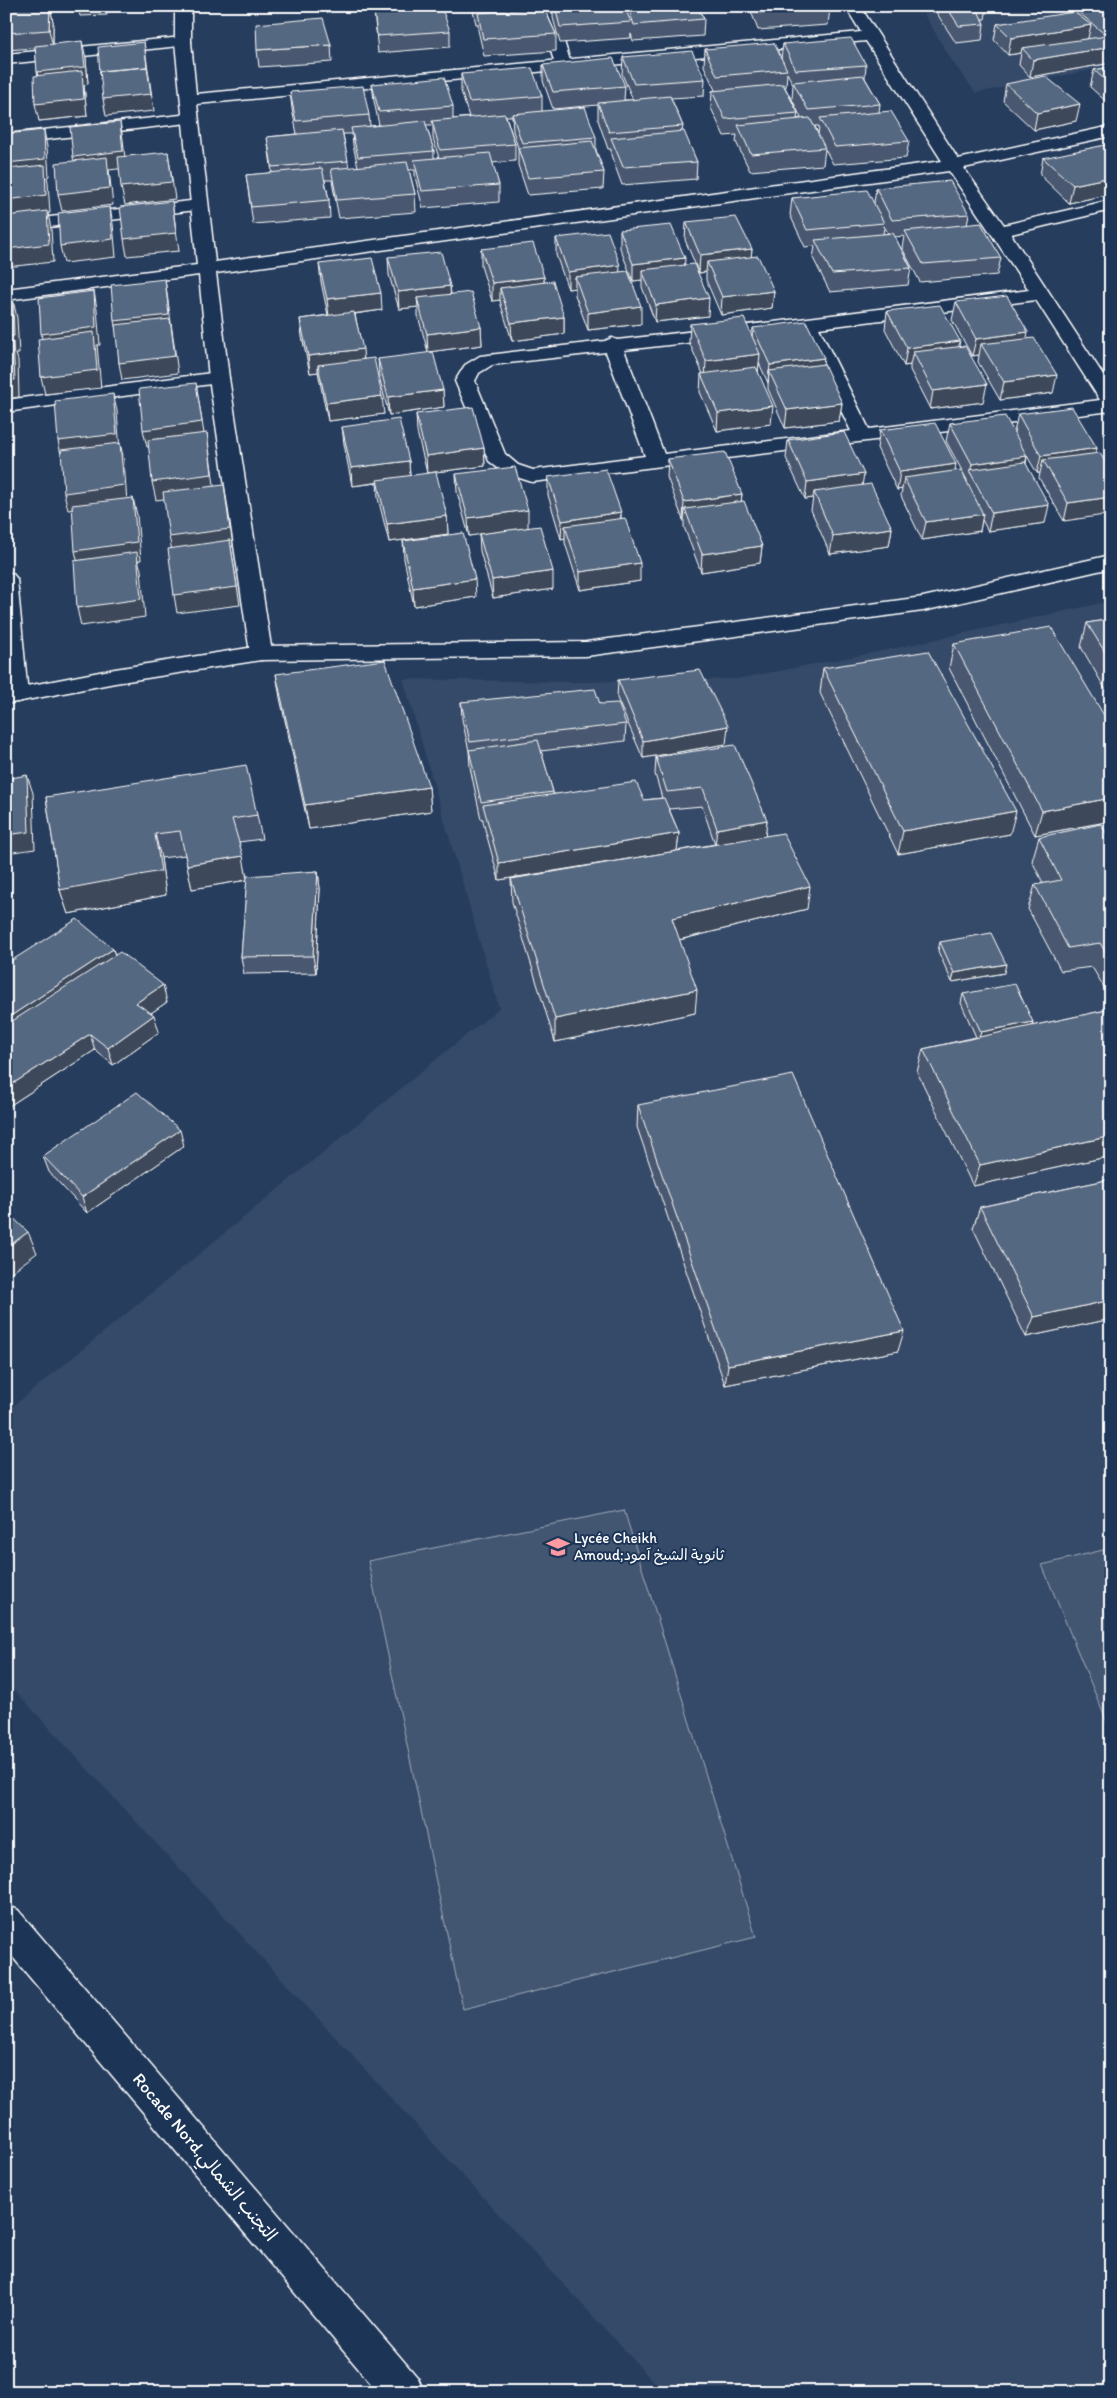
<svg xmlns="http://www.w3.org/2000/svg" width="1117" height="2398" font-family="Itim,'Playpen Sans Arabic',sans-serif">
<rect width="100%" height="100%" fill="#263d5e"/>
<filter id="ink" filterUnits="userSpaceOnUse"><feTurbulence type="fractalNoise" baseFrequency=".02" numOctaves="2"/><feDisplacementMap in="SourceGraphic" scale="10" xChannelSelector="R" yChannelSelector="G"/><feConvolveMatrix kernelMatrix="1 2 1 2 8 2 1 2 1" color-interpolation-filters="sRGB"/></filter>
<g filter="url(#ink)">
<path fill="#344a68" d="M919 6H1111V66L976 93 954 64Z
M1111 601V2392H663L6 1681V1412L499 1008 403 679 574 682 736 679 882 651Z"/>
<path fill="#425672" stroke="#a0aab8" d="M624 1510 756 1937 463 2009 368 1561Z
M1111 1548V1732L1042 1565Z"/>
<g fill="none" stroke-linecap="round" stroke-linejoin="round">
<defs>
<path id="lane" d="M537 6H553L571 64 569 67H557L555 64Z
M183 37 191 42 189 45 6 64V54Z
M190 114 196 116 198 119 196 122 6 144V134Z
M199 200 205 201 208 205 205 209 6 232V222Z
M219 372 226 374 229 378 226 382 6 412V400Z
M6 572 13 574 17 579 28 695 25 700 17 702 9 700 6 696Z"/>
<path id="street" d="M175 6H191V42L196 94 861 32 845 6H860L958 159 1111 126V136L964 168 1004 225 1111 200V210L1011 234 1111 387V411L532 482 504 473 489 461 455 381 465 365 480 356 605 341 612 338 617 340 808 318 1029 290 949 171 216 273 229 378 272 653 269 658 261 660 253 658 250 653 209 378 199 275 6 300V289L197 265 175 42ZM866 41 942 161 215 262 197 104ZM1036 300 1100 400 869 429 819 328ZM802 330 851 431 664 454 624 350ZM606 352 645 456 533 470 518 465 505 454 475 381 479 373 492 365Z"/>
<path id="secondary" d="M1111 555V568L923 611 586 656 261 660 115 683 6 704V690L115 669 261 646 586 642 923 597Z
M6 1905 18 1910 418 2378 424 2392H378L6 1949Z"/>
</defs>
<use href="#lane" stroke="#fff" stroke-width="3"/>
<use href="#street" stroke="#fff" stroke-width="3"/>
<use href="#secondary" stroke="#fff" stroke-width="3"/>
<use href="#lane" fill="#1d3557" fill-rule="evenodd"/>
<use href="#street" fill="#1d3557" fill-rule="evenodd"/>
<use href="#secondary" fill="#1d3557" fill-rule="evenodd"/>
</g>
<path fill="#49596f" stroke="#fff" fill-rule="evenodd" d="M50 6 53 22V44L86 58 88 84 84 85 87 116 39 121 38 76 35 48 6 50V8Z
M78 6H107V15L80 16Z
M143 6H175V11L144 12Z
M333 6H361L334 9Z
M472 6H546V11L556 34V51L484 56 478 30V24H476Z
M547 6H697L704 19 703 36 633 41 631 34V38L560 43 553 18V13H549Z
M749 6H828L830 8 828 25 758 30Z
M932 6H987L985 19H982L984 24 982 40 956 43Z
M1103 6 1111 63 1030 77 1019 65 1021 53 1008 55 994 40 997 24 1077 14V11Z
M374 10 450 31V47L378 53Z
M783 44 866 65 865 78 880 104 879 112 909 141 906 158 833 164 825 149 823 165 750 171 736 142 737 135 724 136 711 108 712 91 715 90 704 66 705 49 781 58ZM787 73 793 84 792 99 801 118 797 119 798 113 785 87H786ZM815 126H819L818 134Z
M331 45 332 62 259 67 257 50Z
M623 57 705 79 704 96 671 98 683 126 682 131 697 162 696 179 622 185 611 155V149H608L598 120V105L553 109 543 81V65L625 86 624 100H633L622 74Z
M1111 67V106L1090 87 1094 70Z
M461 74 542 96V111L596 137V150L604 172 603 189 528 195 518 165V148L513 131 512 116H506L515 144V161L492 163 499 185V202L423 208 415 177V170H409L415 194 416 212 339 218 333 187 332 180H325L329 200 330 218 253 224 246 175 272 173 267 137 297 134 292 109 290 92 369 115 370 126 379 125 374 101 372 84 453 106V119L469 117 461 91ZM426 125H433V138L439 158H434V151ZM343 134H352L353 145 358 167 349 168Z
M1006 84 1076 121 1034 130 1003 101Z
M1111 150V194L1069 203 1040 175 1043 158Z
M876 188 969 214 967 225 1001 258 997 275 920 282 902 248 904 236 895 237 911 268 908 285 830 292 813 258 815 246 805 247 790 215 792 198 874 203ZM884 226 888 233 883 234Z
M686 222 752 249 751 257 774 291 772 308 721 315 706 280V272L699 273 685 240Z
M620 230 685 265 708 316 655 322 642 287V280L633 281 620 248Z
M556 238 620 272 641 324 588 330 575 295V288L568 289 556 255Z
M481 249 544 277V282L564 317V334L512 341 501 305 500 300 492 301 481 266Z
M1111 255V275L1107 270Z
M388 257 450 286 451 294 481 327 482 345 428 352 418 316V307L399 309 389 275Z
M319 264 382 310 355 314 364 359 384 414 328 421 320 382 318 372 310 373 302 337 300 319 328 315 321 282Z
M956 302 1027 338 1053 393 1000 400 978 362 979 355 972 356 952 320Z
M887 311 959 347 983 402 930 409 910 370V365L904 366 885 329Z
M690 324 752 337 753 328 823 364 842 403 839 421 785 428 768 389V383L759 363 758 372 771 424 717 431 700 392 701 374H703L689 342Z
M378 359 443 390 444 407 389 415 379 376Z
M416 414 484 448 485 466 427 473 417 432Z
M1018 414 1097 448 1095 453 1064 521 1039 478 1040 473H1037L1027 456 1026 464 1045 523 988 531 982 520 980 531 922 540 901 496 902 489 897 490 877 448 880 430 967 482V480L946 441 950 423 1014 432Z
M342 427 409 461 410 476 447 516 448 534 389 542 378 498 377 483 352 486 344 444Z
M788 440 862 485 892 528 889 546 830 554 811 510 813 498 805 499 786 458Z
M668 459 742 494 741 501 762 546 760 563 701 572 684 527V520H683L667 477Z
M456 474 528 527 553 589 493 598 480 551 479 534 469 536 457 492Z
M548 477 621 512V518L640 581 580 590 565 543V538L561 539 548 495Z
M403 541 476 597 414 606 404 559Z
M1111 619V699L1081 647 1087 623Z
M954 644 1111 727V821L1035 835 949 668Z
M823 668 1010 834 898 854 820 693Z
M276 674 429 787 431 811 309 829 280 698Z
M618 680 726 744 643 758 617 698Z
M461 702 600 704 626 724 625 741 541 751 553 792V794L644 800 662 798 655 774 656 757 767 820 765 836 807 909 679 940 695 1013 555 1042 512 902 511 879 647 856 499 880 483 822V819H481L470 767 469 751 462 719ZM702 806 715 844 677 851 679 833 669 809Z
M46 797 257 815 262 839 239 842 247 878 318 871 320 889 316 973 244 974 241 957 247 880 192 889 185 855 161 858 166 895 68 914 60 890Z
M1039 837 1111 841V999L1092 967 1061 971 1028 909 1035 885 1043 883 1032 861Z
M940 942 1004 973 952 982 938 951Z
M113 949 115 955 167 1002 151 1013 159 1032 113 1065 95 1050 6 1108Z
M963 994 1033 1022 1032 1026 1111 1009V1156L973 1186 917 1072 923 1049 976 1037 961 1003Z
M638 1105 898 1351 725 1385 637 1127Z
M184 1146 87 1213 49 1172 43 1156Z
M1111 1179V1319L1026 1337 973 1228 980 1207Z"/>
<path fill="#3c485a" stroke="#fff" d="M50 6 53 22V46L49 30Z
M1091 25 1087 42 1022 48 1021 53 1008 55 1011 38Z
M82 41 86 58 88 84 84 85 87 116 39 121 35 104 40 89 37 72Z
M144 42 154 111 106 116 103 99Z
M1111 47V63L1030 77 1033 60Z
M1080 104 1076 121 1034 130 1037 113Z
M120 122 123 139 126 168 109 170 113 205 62 211 58 194 76 174 73 157Z
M44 130 47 147 49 176 47 177 48 182 50 213H48L51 229 53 262 6 267V163Z
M168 152 175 199 125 205 121 187Z
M1111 177V194L1069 203 1073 185Z
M172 201 179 251 127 256 124 239Z
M110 207 113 224 116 257 64 263 60 246Z
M752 249 750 267 707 262 706 272 699 273 700 255Z
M685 258 684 275 642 270V280L633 281V264Z
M620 265 619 283 575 277V288L568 289V272Z
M544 277V294L500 288V300L492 301V283Z
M165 279 173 337 178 373 122 380 119 363 118 339 114 321Z
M450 286 451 303 417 298 418 307 399 309 398 292Z
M94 291 97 309 100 345H97L101 388 45 394 41 377 45 351 41 334Z
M774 291 772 308 721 315 722 297Z
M381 293 382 310 329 317 327 299Z
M709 298 708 316 655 322 656 305Z
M13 300 17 318 19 354H16L18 360 19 397 6 399V337Z
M641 306V324L588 330V313Z
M564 317V334L512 341 511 323Z
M481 327 482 345 428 352 427 334Z
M1028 332 1025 349 981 344 979 355 972 356 976 339Z
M960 341 956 359 913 352 910 365 904 366 907 348Z
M363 349 364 367 318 365V372L310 373 308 356Z
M760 354 758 372 705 379 706 361Z
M824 358 821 376 769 371 768 383 770 365Z
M1057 375 1053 393 1000 400 1004 382Z
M196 383 205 440 147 447 143 430Z
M987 384 983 402 930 409 933 391Z
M443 390 444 407 389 415 388 397Z
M113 394 117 411 120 451 62 459 58 441Z
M382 396 384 414 328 421 326 403Z
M842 403 839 421 785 428 787 410Z
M773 406 771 424 717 431 718 413Z
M207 433 215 492 156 500 152 482Z
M120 443 124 460 127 503 68 510 64 493Z
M484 448 485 466 427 473 426 456Z
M1097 448 1092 466 1043 460 1040 473H1037L1041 456Z
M1027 456 1023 474 970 473 972 464Z
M409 461 410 478 352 486 351 468Z
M956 464 953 482 904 478 902 489 897 490 900 472Z
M864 474 861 492H814L813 498 805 499 807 482Z
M224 485 233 546 231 547 240 605 177 613 174 595 173 555 169 537Z
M742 494 740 512 685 509 684 520H683L684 502Z
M1111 497V514L1064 521 1068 503Z
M133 498 137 515 141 560H138L141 570 145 617 81 626 77 608 79 568 75 551Z
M1049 505 1045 523 988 531 992 513Z
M528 510V528L469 536 468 518Z
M621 512 620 530 565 526V538L561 539 562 521Z
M983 514 980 531 922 540 926 522Z
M447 516 448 534 389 542 387 524Z
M892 528 889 546 830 554 833 536Z
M762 546 760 563 701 572 702 554Z
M640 563V581L580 590V572Z
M553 571V589L493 598 492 580Z
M475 579 476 597 414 606 413 588Z
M728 726 726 744 643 758V741Z
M27 775 33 793 35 849 6 853V835Z
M429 787 431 811 309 829 305 805Z
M1111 798V821L1035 835 1042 811Z
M1016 811 1010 834 898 854 903 831Z
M767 820 765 838 715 846 717 829Z
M679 833 677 851 499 880V863Z
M155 834 161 858 166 895 68 914 60 890Z
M243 856 247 880 192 889 187 865Z
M318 871 320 889 316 973 313 956Z
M810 886 807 909 670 942 672 918Z
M113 949 118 966 6 1040V1019Z
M1006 964 1004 973 952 982 954 973Z
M163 985 167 1002 141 1020 136 1003Z
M697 990 695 1013 555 1042V1019Z
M154 1015 159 1032 113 1065 108 1048Z
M1033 1022 1030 1031 978 1041 981 1032Z
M90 1034 95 1050 6 1108V1088Z
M180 1130 184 1146 87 1213 82 1197Z
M1111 1136V1156L973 1186 980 1165Z
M28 1232 37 1253 6 1276V1248Z
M1111 1300V1319L1026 1337 1034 1317Z
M904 1331 898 1351 725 1385 728 1365Z"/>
<path fill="#556781" stroke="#fff" d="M9 6H28L8 7Z
M28 6H50L49 30 6 33V8Z
M416 6H441L450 31 377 36 374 10Z
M475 6H491L475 7Z
M555 6H624L631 22 560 27Z
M628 6H697L704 19 634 25Z
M757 6H828L830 8 759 13Z
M946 6H976L984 24 959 26Z
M1103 6 1111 12V47L1033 60 1022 48 1107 36 1077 11Z
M544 8 556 34 483 39 478 13Z
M1074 12 1091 25 1011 38 997 24Z
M323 18 331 45 257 50 256 24Z
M851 38 866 65 796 70 783 44Z
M82 41 85 67 37 72 35 46Z
M144 42 147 67 100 71V73L98 47Z
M774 43 787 70 717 76 705 49Z
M692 51 705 79 634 84 623 57Z
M613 58 625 86 553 92 543 65Z
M147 67 151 94 103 99 100 71Z
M1111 67V85L1094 70Z
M532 68 542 96 469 102 461 74Z
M82 71 84 99 35 104 34 76Z
M863 75 880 104 808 110 793 82Z
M1045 76 1080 104 1037 113 1006 84Z
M444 77 453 106 379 112 372 84Z
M783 84 798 113 725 119 712 91Z
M363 86 369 115 296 121 290 92Z
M670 96 683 126 609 132 598 103Z
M585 107 596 137 522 143 512 114Z
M891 111 909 141 835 147 820 118Z
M505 114 515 144 440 150 432 121Z
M810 118 825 148 751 154 738 125Z
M425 121 434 151 358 157 351 128Z
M120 122 123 151 73 157 70 127Z
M44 130 45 159 6 163V134Z
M342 130 348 161 272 167 267 137Z
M684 131 697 162 623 167 611 138Z
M592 141 604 172 528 178 518 148Z
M1105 145 1111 150V177L1073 185 1043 158Z
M168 152 172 182 121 187 118 157Z
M490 153 499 185 422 191 414 160Z
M107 157 110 188 58 194 56 163Z
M407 162 415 194 337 200 331 169Z
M45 165 46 195 6 200V169Z
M322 168 329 200 251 207 246 175Z
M950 181 969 214 892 220 876 188Z
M867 190 884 223 807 230 792 198Z
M172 201 176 233 124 239 120 207Z
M110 207 113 239 60 246 58 213Z
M47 211 49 244 6 249V216Z
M736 217 752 249 700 255 686 222Z
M981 223 1001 258 923 264 905 231Z
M671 225 685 258 633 264 620 230Z
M608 232 620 265 568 272 556 238Z
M893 233 911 268 832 274 815 240Z
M533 243 544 277 492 283 481 249Z
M441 252 450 286 398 292 388 257Z
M758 256 774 291 722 297 707 262Z
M372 258 381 293 327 299 319 264Z
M694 264 709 298 656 305 642 270Z
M628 271 641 306 588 313 575 277Z
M165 279 169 315 114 321 111 285Z
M553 281 564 317 511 323 500 288Z
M94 291 96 327 41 334 39 298Z
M471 292 481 327 427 334 417 298Z
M1007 296 1028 332 976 339 956 302Z
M13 300 14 336 6 337V301Z
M940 305 960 341 907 348 887 311Z
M354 312 363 349 308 356 300 319Z
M744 318 760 354 706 361 690 324Z
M170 319 175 356 119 363 115 325Z
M806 321 824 358 770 365 753 328Z
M94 332 97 370 41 377 38 339Z
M1034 338 1057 375 1004 382 981 344Z
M13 342 15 380 6 381V343Z
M965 346 987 384 933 391 913 352Z
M433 352 443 390 388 397 378 359Z
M374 358 382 396 326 403 318 365Z
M824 364 842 403 787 410 769 371Z
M756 367 773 406 718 413 701 374Z
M196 383 202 422 143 430 139 389Z
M113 394 117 434 58 441 55 401Z
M473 407 484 448 426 456 416 414Z
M1072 407 1097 448 1041 456 1018 414Z
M1005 416 1027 456 972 464 950 423Z
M399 419 409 461 351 468 342 427Z
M935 423 956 464 900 472 880 430Z
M844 432 864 474 807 482 788 440Z
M207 433 212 474 152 482 148 440Z
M120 443 124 485 64 493 61 450Z
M725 452 742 494 684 502 668 459Z
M1100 453 1111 472V497L1068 503 1043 460Z
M1025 462 1049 505 992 513 969 470Z
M515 467 528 510 468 518 456 474Z
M606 469 621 512 562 521 548 477Z
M961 470 983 514 926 522 904 478Z
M436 472 447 516 387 524 377 480Z
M871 484 892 528 833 536 814 492Z
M224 485 230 529 169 537 163 492Z
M133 498 137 542 75 551 72 505Z
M744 501 762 546 702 554 685 509Z
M625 518 640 563 580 572 565 526Z
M540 526 553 571 492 580 479 534Z
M463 533 475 579 413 588 403 541Z
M230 540 237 587 174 595 168 549Z
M137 552 141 599 77 608 74 561Z
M1111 619V662L1087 623Z
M1051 627 1111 727V798L1042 811 954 644Z
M928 651 1016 811 903 831 823 668Z
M385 660 429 787 305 805 276 674Z
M700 670 728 726 643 741 618 680Z
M595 689 600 704 618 703 626 724 470 742 461 702Z
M538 740 553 792 481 802 469 750Z
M735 745 767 820 717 829 703 788 667 792 656 757Z
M246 765 257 815 232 819 243 856 187 865 180 831 155 834 161 871 60 890 46 797Z
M27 775 29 832 6 835V779Z
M636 782 644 800 664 798 679 833 499 863 483 805Z
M1101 824 1111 841V962L1100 943 1068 948 1035 885 1061 880 1039 837Z
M783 833 810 886 672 918 697 990 555 1019 511 879Z
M318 871 313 956 241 957 247 876Z
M77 919 113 949 6 1019V964Z
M991 933 1006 964 954 973 940 942Z
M120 952 163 985 136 1003 154 1015 108 1048 90 1034 6 1088V1025Z
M1015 984 1033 1022 981 1032 963 994Z
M1111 1009V1136L980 1165 923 1049Z
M793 1075 904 1331 728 1365 638 1105Z
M137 1092 180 1130 82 1197 43 1156Z
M1111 1179V1300L1034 1317 980 1207Z
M6 1211 28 1232 6 1248Z"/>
</g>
<defs>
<symbol id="school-bare" viewBox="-9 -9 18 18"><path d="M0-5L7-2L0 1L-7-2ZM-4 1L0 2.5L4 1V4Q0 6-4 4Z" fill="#ff9aa2" stroke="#1d3557" stroke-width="2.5" paint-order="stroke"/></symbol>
</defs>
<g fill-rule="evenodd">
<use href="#school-bare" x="542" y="1531" width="32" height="32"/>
</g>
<g text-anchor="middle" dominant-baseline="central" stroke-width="4" stroke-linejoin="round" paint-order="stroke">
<g font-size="15" fill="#fff" stroke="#1d3557" text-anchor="start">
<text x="574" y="1538">Lycée Cheikh<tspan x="574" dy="17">Amoud;ثانوية الشيخ آمود</tspan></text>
</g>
<g font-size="18" fill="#fff" stroke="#1d3557">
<text transform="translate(205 2157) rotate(50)">Rocade Nord,التجنب الشمالي</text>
</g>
</g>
<rect width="1117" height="2398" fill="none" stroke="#1d3557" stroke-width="25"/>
<rect x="12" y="12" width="1092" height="2373" fill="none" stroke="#fff" stroke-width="2" filter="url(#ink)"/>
</svg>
